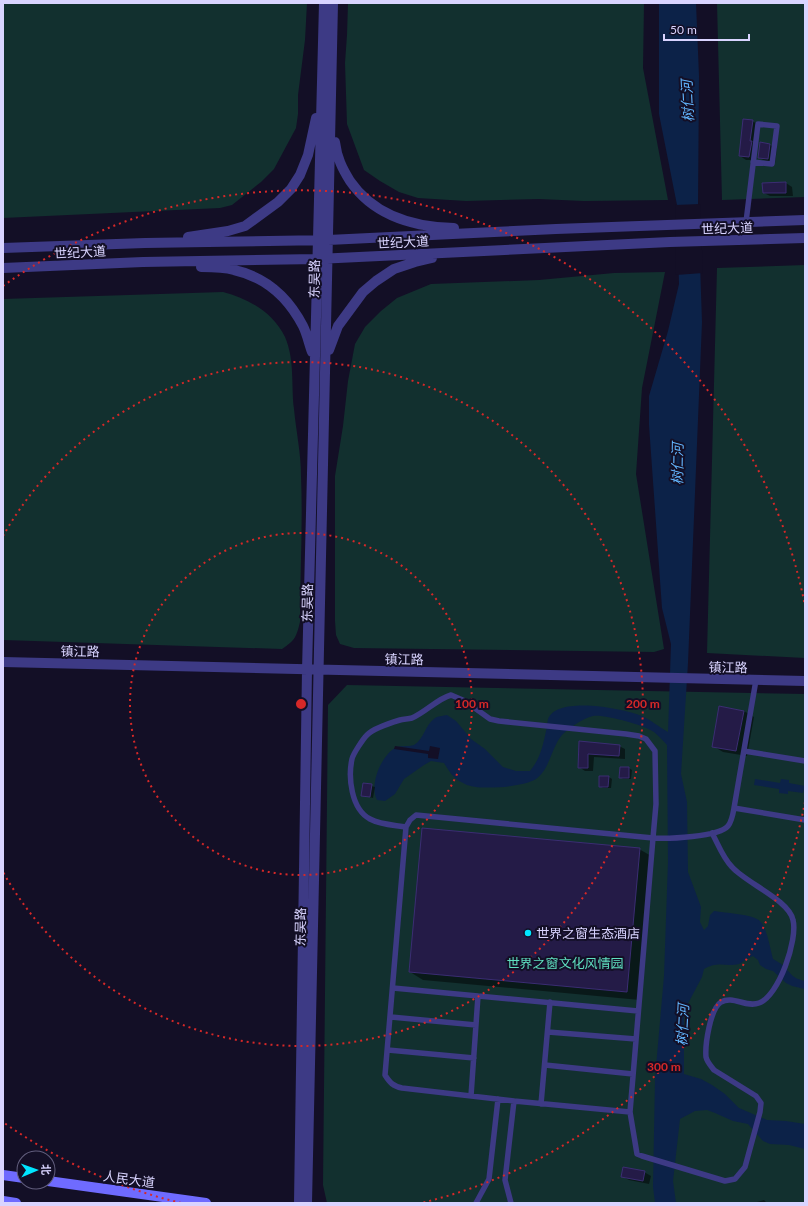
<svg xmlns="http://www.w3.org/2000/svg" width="808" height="1206" font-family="Lato,'Noto Sans SC',sans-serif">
<rect width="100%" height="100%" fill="#130f26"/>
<path fill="#12302f" d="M3 3H307L305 40 298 95V114L296 128 274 169 261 182 232 205 220 208 3 218Z
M348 3H644L643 68 668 200 584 201 539 199 466 201 418 198 399 192 380 181 364 170 347 124 345 63 347 35Z
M717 3H805V197L722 200Z
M805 265V658L707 653 717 268Z
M665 272 642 388 636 474 664 649 654 652 354 648 340 644 336 635 335 621V476L343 426 348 381 355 344 365 327 381 311 397 298 431 284 539 280 614 273Z
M223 292C249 299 273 312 285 337 295 360 291 385 294 409 296 431 301 453 301 476 303 524 300 573 300 622 296 638 295 640 282 649L3 640V299Z
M347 685 805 694V1203H327L323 1185 328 705Z"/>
<path fill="#0c2248" d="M659 3H696L699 76 698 204 702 322 688 663 681 774 687 802 688 872 701 907 700 922 704 930 708 926 710 915 714 911C725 913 753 914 760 921 767 928 770 948 773 959 776 961 781 963 784 966 792 975 792 978 805 981V989L792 986 786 983 773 971 766 969 760 965 758 960 753 956C748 958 743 962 739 964 725 967 718 961 704 969L702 977 684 1011V1074L701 1079 712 1085 725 1094 739 1108 767 1120 786 1121 805 1124V1149L789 1145 770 1144 763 1141 748 1124 733 1121 715 1113 707 1110 695 1111 680 1119 673 1181 676 1203H655L653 1187 655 1078 664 976 668 861 667 745C663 741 659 736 654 732 644 725 604 714 593 716 582 719 570 727 562 735 551 748 550 769 536 779 524 787 477 791 465 784 454 779 450 773 444 763L431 761 424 765 404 779 395 794 385 801 377 800C369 785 381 756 395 748 401 745 408 747 414 745 424 739 425 725 435 718 438 716 443 716 447 715L456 721 471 739 485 749 503 767 516 771H530C540 759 543 746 546 731 547 728 547 723 548 719 558 695 624 709 642 716 651 720 659 727 668 732L671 644 662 608 649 425V396L668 331 679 284 677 205 659 114Z
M755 779 780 783 781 779 789 780V783L805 786 803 793 788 791V794L779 793V789L754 785Z"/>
<path fill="#130f26" d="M700 204 703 273 676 275 675 205Z
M430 746 440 748 438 759 428 758V754L394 749 395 746 429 751Z"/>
<path fill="#0007" d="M752 121 759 125 756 160H746L740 156Z
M761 143 770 145 777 148 775 163 766 161 759 158Z
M786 183 792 187 793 196H770L764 193Z
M744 711 754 717 747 756 723 752 713 746Z
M580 743 619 746 625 749V759L594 757 593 771H585L579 767Z
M629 768 632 770 631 779H623L620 777Z
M609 777 612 779 611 788H603L600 786Z
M364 784 375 787 373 798 362 795Z
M639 849 653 857 640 1000 423 980 410 972Z
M644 1172 651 1176 649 1184 629 1180 623 1177Z
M764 1200 767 1203H757V1202Z"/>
<path fill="#241b47" stroke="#3b2d73" d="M743 119 753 120 750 141H752L749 157 739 156Z
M760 142 770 144 768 159 758 158Z
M786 182V193H763L762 183Z
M719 706 744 711 736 751 712 747Z
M579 741 620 745 619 756 588 754V768H578Z
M620 767H629V778H619Z
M599 776H609L608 787H599Z
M363 783 372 784 370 797 361 796Z
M422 828 640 848 627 992 409 972Z
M623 1167 645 1171 643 1181 621 1177Z"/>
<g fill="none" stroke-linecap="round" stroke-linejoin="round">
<path stroke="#3d3a85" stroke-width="5.5" d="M746 222 758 124 777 126 772 164 753 162
M744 751 805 761
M734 808 805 820
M416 815 653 838 630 1112 514 1101 402 1088C393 1086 390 1083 385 1075L406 827 410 820Z
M406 827C395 825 381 825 370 819 351 809 348 777 352 759 353 754 363 739 367 735 374 728 390 723 400 720 404 719 408 719 412 718 426 712 437 699 451 695L465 701 490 719 499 721 626 734 639 736 646 739 655 751 656 804 653 838C667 839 719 837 728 826 732 821 733 814 734 808L756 680
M393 988 638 1011
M391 1017 476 1025
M548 1032 636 1039
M388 1050 474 1058
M545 1065 633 1074
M471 1096 478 996
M541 1104 550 1002
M630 1112 637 1154 642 1156 725 1181 735 1179 745 1167 760 1112 761 1103 756 1096 714 1070C711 1066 707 1062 706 1057 705 1045 710 1009 721 1002 733 995 746 1008 759 1003 779 996 798 939 793 920 789 900 746 883 732 867 723 858 718 844 712 833
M476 1203 489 1179 498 1099
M511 1203 505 1180 514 1101"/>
<path stroke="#3d3a85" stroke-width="10" d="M335 142C337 158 342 168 350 181 374 216 414 227 454 228
M188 237 228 231 245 226 278 202 291 189 300 175 308 155 316 118
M3 248 145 243 328 240 556 229 805 220
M201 267C211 267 224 267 234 270 266 277 288 297 303 326 307 334 309 344 312 352
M3 268 143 262 317 259 670 242 805 238
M329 350 338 326 363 292 376 281 394 269 415 262 432 258
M3 662 805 681
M299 1203 307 670 324 3
M307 1203 333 3"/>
<path stroke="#6f6bff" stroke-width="10" d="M3 1175 24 1178
M48 1181 206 1203
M3 1201 16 1203"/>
</g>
<g fill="none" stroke="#d62828" stroke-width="2" stroke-dasharray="2 4">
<circle cx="301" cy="704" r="171"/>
<path d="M3 536A342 342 0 1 1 3 872"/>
<path d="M805 802A513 513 0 0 1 421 1203M181 1203A513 513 0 0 1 3 1122M3 286A513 513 0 0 1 805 606"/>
</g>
<circle fill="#00e5ff" stroke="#130f26" stroke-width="1.5" cx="528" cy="933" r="4"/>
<g text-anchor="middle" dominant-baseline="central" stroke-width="4" stroke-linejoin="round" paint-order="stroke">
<g font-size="13" fill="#d9d4ff" stroke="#130f26">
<text transform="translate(727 228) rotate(-2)">世纪大道</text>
<text transform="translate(403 242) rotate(-3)">世纪大道</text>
<text transform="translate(80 252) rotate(-3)">世纪大道</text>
<text transform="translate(314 279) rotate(-89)">东吴路</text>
<text transform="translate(307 603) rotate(-89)">东吴路</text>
<text transform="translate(80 651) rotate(1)">镇江路</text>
<text transform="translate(404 659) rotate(1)">镇江路</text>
<text transform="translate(728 667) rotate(1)">镇江路</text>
<text transform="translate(300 927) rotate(-89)">东吴路</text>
<text transform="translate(129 1179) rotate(8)">人民大道</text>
</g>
<g font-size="13" fill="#d9d4ff" stroke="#130f26" text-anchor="start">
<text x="536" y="933">世界之窗生态酒店</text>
</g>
<g font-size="13" fill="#5fe0c0" stroke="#130f26">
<text x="565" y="963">世界之窗文化风情园</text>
</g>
<g font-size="14" font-style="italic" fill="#62b6ff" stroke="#130f26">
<text transform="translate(687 101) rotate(-93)">树仁河</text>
<text transform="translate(677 464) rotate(-89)">树仁河</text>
<text transform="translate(682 1025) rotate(-87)">树仁河</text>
</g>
</g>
<circle cx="301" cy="704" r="6" fill="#d62828" stroke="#130f26" stroke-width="2"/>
<g font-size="12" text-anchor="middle" font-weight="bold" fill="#d62828" stroke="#130f26" stroke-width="4" stroke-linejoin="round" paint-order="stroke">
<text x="472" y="708">100 m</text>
<text x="643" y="708">200 m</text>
<text x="664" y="1071">300 m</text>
</g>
<rect width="808" height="1206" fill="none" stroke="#d9d4ff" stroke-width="8"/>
<g transform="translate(36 1170) rotate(88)"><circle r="19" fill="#130f26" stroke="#625e7d"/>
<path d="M0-3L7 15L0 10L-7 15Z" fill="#00e5ff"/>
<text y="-6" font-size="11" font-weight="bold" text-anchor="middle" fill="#d9d4ff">北</text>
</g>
<path d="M664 34v6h85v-6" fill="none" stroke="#d9d4ff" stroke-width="2"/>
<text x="670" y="34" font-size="12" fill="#d9d4ff" stroke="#130f26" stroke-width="3" paint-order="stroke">50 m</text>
</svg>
